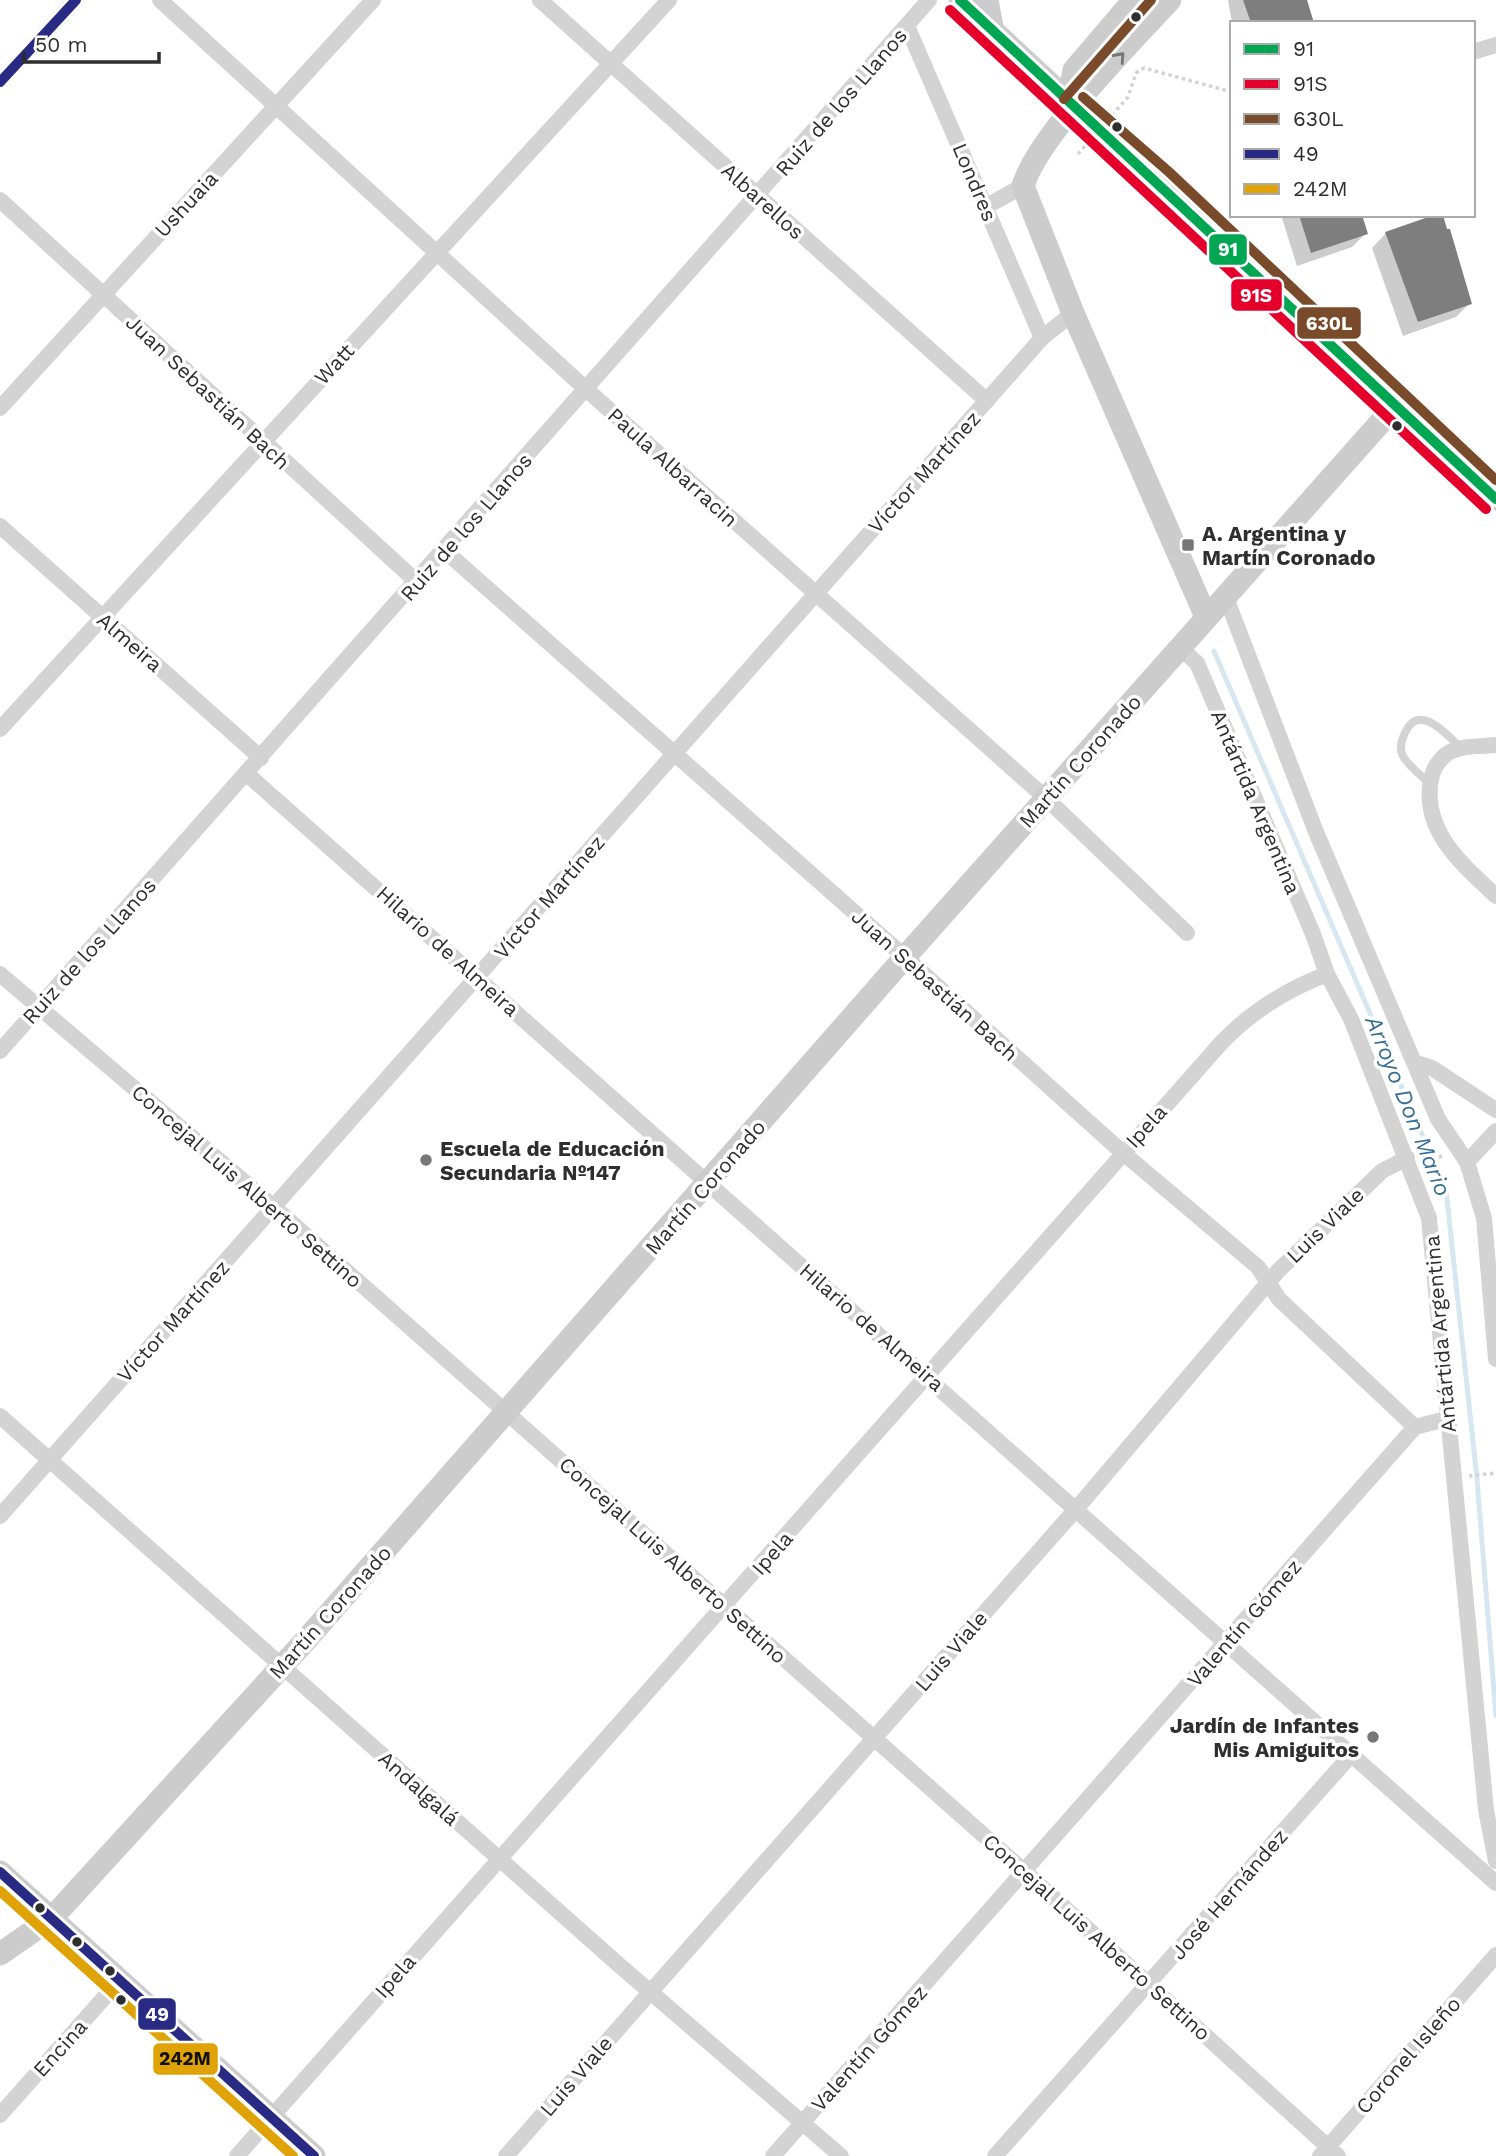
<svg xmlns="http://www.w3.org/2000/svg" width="1496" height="2156" font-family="'Work Sans',sans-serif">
<rect width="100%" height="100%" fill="#fff"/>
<path fill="#0003" d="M1228 0H1307L1313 23H1232Z
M1281 215H1360L1366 233 1352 247 1297 266Z
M1386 233 1470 303 1456 317 1403 336 1372 248Z"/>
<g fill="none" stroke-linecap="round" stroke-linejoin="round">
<path stroke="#d6e7f2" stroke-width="5" d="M1214 651 1446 1190 1477 1479 1496 1716"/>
</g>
<path fill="#7e7e7e" d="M1243 0H1307L1314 23H1251Z
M1299 215H1362L1368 234 1311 253Z
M1434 215H1443L1447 229H1450L1472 304 1418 322 1385 232Z"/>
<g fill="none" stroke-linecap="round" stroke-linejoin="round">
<path stroke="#d3d3d3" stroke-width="3.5" stroke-dasharray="3.5 3.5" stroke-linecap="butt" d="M1112 115 1128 97 1136 73 1144 68 1232 92
M1078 154 1086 145
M1426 1163 1444 1155
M1469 1476 1496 1473"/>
<path stroke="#d3d3d3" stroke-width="8" d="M1429 783C1421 775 1408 766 1403 756 1399 749 1401 742 1404 735 1418 701 1445 733 1461 748"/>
<path stroke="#d3d3d3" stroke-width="16" d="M160 0 587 390 1048 800 1187 933
M540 0 987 401
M907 26 1042 338
M1473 52 1496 45
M0 82 76 0
M0 200 417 582
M985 207 1023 186
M0 408 373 0
M0 526 261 758
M445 551 905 957 1122 1152 1258 1267 1279 1299 1415 1427
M1225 595 1316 832 1438 1119 1467 1162 1484 1218 1496 1359
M1180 648 1197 663 1313 934 1327 974 1351 1019 1429 1218 1486 1810 1496 1861
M0 729 669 0
M1496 745C1484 747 1470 745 1458 749 1444 752 1434 765 1431 779 1421 831 1463 865 1496 896
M247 774 1496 1883
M0 974 275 1208 507 1413 1025 1872 1338 2156
M0 1051 929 0
M1416 1063 1432 1068 1496 1110
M1467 1162 1496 1131
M0 1416 619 1965 841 2156
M0 1516 1042 338 1073 313
M0 2115 119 1981
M237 2156 1222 1042C1251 1012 1288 989 1327 974
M506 2156 1077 1508 1278 1271 1382 1171 1407 1158
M773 2156 1415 1427 1446 1419
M995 2156 1351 1755
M1320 2156 1496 1955"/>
<path stroke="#ccc" stroke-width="23" d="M960 0 1496 499
M987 0 993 32
M1170 0C1133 40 1037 137 1023 186L1073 313 1206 617
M1074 108 1071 86 1074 70 1134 0
M0 1872 314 2156
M0 1954 52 1918 306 1640 905 957 1396 405"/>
<defs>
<path id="bus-1" d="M960 0 1496 499"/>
<path id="bus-2" d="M950 10 1486 509"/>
<path id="bus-3" d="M1083 97 1169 172 1496 480
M1064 99 1151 0"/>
<path id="bus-4" d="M0 82 76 0
M0 1872 314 2156"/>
<path id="bus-5" d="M0 1891 293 2156"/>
</defs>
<use href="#bus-1" stroke="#fff" stroke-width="16"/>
<use href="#bus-2" stroke="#fff" stroke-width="16"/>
<use href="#bus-3" stroke="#fff" stroke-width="16"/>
<use href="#bus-4" stroke="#fff" stroke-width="16"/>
<use href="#bus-5" stroke="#fff" stroke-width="16"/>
<use href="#bus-1" stroke="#00a651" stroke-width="10"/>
<use href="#bus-2" stroke="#e4002b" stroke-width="10"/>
<use href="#bus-3" stroke="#7a4b2a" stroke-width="10"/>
<use href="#bus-4" stroke="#292a83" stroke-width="10"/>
<use href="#bus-5" stroke="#dfa207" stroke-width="10"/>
</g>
<defs><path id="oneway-chevron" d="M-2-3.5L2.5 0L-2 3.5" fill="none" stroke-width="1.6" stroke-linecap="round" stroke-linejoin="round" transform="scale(1.75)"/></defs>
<use stroke="#757575" href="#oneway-chevron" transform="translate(1120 57) rotate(-48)"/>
<g fill="#2e2e2e" stroke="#fff" stroke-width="2.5">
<circle cx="1136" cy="17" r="6"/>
<circle cx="1117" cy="127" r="6"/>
<circle cx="1397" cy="426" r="6"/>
<circle cx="40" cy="1908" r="6"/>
<circle cx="77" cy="1942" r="6"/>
<circle cx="110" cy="1971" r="6"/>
<circle cx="121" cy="2000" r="6"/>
</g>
<g fill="#777" stroke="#fff" stroke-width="2.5">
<rect x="1181" y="538" width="14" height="14" rx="3.5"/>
<circle cx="426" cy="1160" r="7"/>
<circle cx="1373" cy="1737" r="7"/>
</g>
<g text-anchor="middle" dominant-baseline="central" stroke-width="7" stroke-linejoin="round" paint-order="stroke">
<g font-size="21" fill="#2e2e2e" stroke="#fff">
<text transform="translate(841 102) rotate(-49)">Ruiz de los Llanos</text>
<text transform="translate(975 182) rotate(67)">Londres</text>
<text transform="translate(763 201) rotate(42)">Albarellos</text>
<text transform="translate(186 204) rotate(-47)">Ushuaia</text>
<text transform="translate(334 364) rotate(-47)">Watt</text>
<text transform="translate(208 392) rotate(43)">Juan Sebastián Bach</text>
<text transform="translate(673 467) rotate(42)">Paula Albarracin</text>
<text transform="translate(924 472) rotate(-48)">Víctor Martínez</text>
<text transform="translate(466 527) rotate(-49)">Ruiz de los Llanos</text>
<text transform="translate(130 642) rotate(41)">Almeira</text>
<text transform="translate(1080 761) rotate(-48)">Martín Coronado</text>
<text transform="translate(1256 802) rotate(67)">Antártida Argentina</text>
<text transform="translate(549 897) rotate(-49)">Víctor Martínez</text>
<text transform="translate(89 951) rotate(-48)">Ruiz de los Llanos</text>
<text transform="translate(448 951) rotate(42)">Hilario de Almeira</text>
<text transform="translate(935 985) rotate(42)">Juan Sebastián Bach</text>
<text transform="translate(1146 1126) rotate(-48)">Ipela</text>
<text transform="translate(247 1186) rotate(41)">Concejal Luis Alberto Settino</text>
<text transform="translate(705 1187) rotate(-49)">Martín Coronado</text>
<text transform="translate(1325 1225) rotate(-44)">Luis Viale</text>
<text transform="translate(173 1321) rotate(-48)">Víctor Martínez</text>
<text transform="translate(872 1327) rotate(41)">Hilario de Almeira</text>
<text transform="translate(1440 1334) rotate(-95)">Antártida Argentina</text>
<text transform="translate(772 1553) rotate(-49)">Ipela</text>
<text transform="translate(673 1560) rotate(42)">Concejal Luis Alberto Settino</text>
<text transform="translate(330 1612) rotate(-48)">Martín Coronado</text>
<text transform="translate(1244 1623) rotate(-49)">Valentín Gómez</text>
<text transform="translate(951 1651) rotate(-49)">Luis Viale</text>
<text transform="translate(419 1788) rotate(42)">Andalgalá</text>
<text transform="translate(1229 1894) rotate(-49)">José Hernández</text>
<text transform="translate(1097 1937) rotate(42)">Concejal Luis Alberto Settino</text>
<text transform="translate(395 1976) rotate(-49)">Ipela</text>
<text transform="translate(60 2048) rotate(-48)">Encina</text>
<text transform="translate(869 2048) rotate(-48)">Valentín Gómez</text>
<text transform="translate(1408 2055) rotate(-49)">Coronel Isleño</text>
<text transform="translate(576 2076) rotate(-49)">Luis Viale</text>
</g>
<g font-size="21" font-weight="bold" fill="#2e2e2e" stroke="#fff" text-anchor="start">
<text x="1202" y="533">A. Argentina y<tspan x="1202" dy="24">Martín Coronado</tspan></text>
<text x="440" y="1148">Escuela de Educación<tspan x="440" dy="24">Secundaria Nº147</tspan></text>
<text x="1359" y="1725" text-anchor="end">Jardín de Infantes<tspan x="1359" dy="24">Mis Amiguitos</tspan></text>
</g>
<g font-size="23" font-style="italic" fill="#376f94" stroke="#fff">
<text transform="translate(1408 1106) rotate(68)">Arroyo Don Mario</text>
</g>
</g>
<g stroke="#fff" stroke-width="2.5">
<rect x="1208" y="233" width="40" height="33" rx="7" fill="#00a651"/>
<rect x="1230" y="278" width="53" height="34" rx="7" fill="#e4002b"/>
<rect x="1296" y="306" width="66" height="34" rx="7" fill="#7a4b2a"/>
<rect x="137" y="1997" width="40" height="34" rx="7" fill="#292a83"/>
<rect x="152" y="2042" width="67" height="34" rx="7" fill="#dfa207"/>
</g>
<g font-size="19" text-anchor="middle" font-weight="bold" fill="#fff">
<text x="1228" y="256">91</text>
<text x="1256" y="302">91S</text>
<text x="1329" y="330">630L</text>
<text x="157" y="2021">49</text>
</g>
<g font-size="19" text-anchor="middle" font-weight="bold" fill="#111">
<text x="185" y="2065">242M</text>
</g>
<rect x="1230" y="21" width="245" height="196" fill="#ffffff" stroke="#ababab" stroke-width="2"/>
<rect x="1244" y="44" width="35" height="10" fill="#00a651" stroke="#ababab" stroke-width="2"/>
<text x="1293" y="56" font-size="21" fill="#2e2e2e">91</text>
<rect x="1244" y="79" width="35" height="10" fill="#e4002b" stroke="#ababab" stroke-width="2"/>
<text x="1293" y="91" font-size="21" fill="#2e2e2e">91S</text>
<rect x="1244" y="114" width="35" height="10" fill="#7a4b2a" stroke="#ababab" stroke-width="2"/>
<text x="1293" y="126" font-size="21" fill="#2e2e2e">630L</text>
<rect x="1244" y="149" width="35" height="10" fill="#292a83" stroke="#ababab" stroke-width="2"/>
<text x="1293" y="161" font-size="21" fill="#2e2e2e">49</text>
<rect x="1244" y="184" width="35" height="10" fill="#dfa207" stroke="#ababab" stroke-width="2"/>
<text x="1293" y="196" font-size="21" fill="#2e2e2e">242M</text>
<path d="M24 52v10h135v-10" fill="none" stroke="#2e2e2e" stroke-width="3.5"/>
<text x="35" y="52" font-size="21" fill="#2e2e2e" stroke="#ffffff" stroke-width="5" paint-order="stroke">50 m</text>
</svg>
